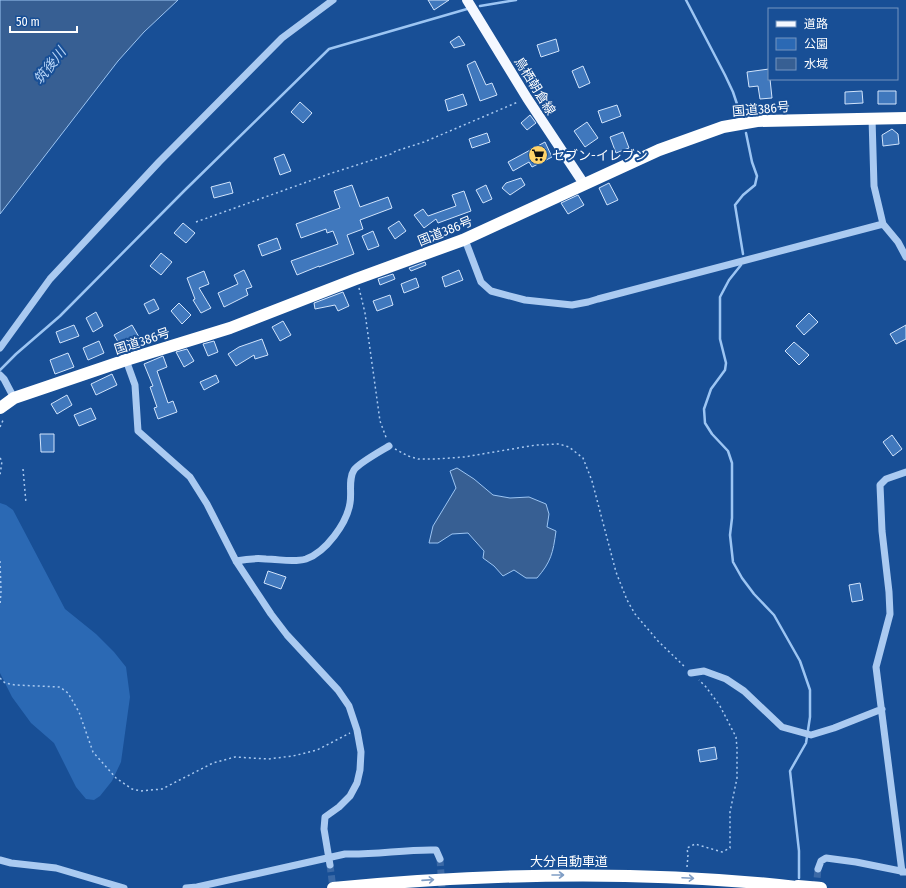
<svg xmlns="http://www.w3.org/2000/svg" width="906" height="888" font-family="'Fira Sans Condensed','Noto Sans JP',sans-serif">
<rect width="100%" height="100%" fill="#184f96"/>
<path fill="#2b69b4" d="M0 503 6 505 13 510 65 609 96 634 114 652 126 667 130 697 121 762 112 781 100 796 94 800 86 799 76 787 54 743 31 723 12 697 0 673Z"/>
<path fill="#375f93" stroke="#9cc5f3" d="M0 0H178L144 32 118 61 0 214Z
M457 468 474 479 493 495 510 498 529 497 546 504 549 514 547 527 556 531C553 553 551 562 537 578H526L514 570 503 576 494 566 483 558 484 551 468 533 452 534 438 543H429L433 526 456 488 450 471Z"/>
<g fill="none" stroke-linecap="round" stroke-linejoin="round">
<path stroke="#9cc5f3" stroke-width="2.5" d="M686 0 725 75 733 92 739 110
M480 6 516 0
M743 254 735 205 743 195 755 185 757 176 752 162 746 133
M741 265 729 280 720 297V339L726 363 725 370 711 389 704 409 705 423 712 434 728 451 732 463V518L730 535 733 562 742 578 754 594 774 615 800 661 810 690V717L806 743 790 771 799 851V878
M0 370 16 354 60 316 184 191 329 49 467 9"/>
</g>
<path fill="#4078bd" stroke="#d1e4fc" d="M428 0H449L434 10Z
M459 36 465 45 454 48 450 42Z
M556 39 559 51 541 57 537 45Z
M475 61 486 85 492 83 497 95 480 101 467 65Z
M583 66 590 83 579 88 572 71Z
M769 69V79H770L772 98 760 99 758 86 749 87 747 72Z
M862 91 863 103 845 104V92Z
M878 91H896V104H878Z
M463 94 467 105 448 111 445 100Z
M300 102 312 113 303 123 291 112Z
M617 105 621 116 602 123 598 111Z
M530 115 536 123 527 130 521 123Z
M587 122 598 138 585 147 574 131Z
M892 129 898 134 899 144 883 146 882 135Z
M623 132 629 148 616 153 610 137Z
M487 133 490 142 472 148 469 139Z
M545 142 552 157 532 167 529 162 513 171 508 162Z
M284 154 291 171 280 175 274 158Z
M521 178 525 185 510 195 502 188 506 183Z
M230 182 233 193 214 198 211 187Z
M609 183 618 200 607 205 599 188Z
M352 185 360 207 388 197 392 208 360 220 363 229 347 235 354 254 319 267V266L297 275 291 261 338 244 333 231 327 233 326 229 301 238 296 224 340 208 334 191Z
M486 185 492 199 483 203 476 190Z
M464 191 471 211 438 223 436 219 424 228 414 215 423 209 428 216 456 206 452 195Z
M578 195 584 205 568 214 561 203Z
M399 221 406 231 395 239 388 228Z
M183 223 195 233 186 243 174 233Z
M373 231 379 246 368 250 362 236Z
M277 238 281 249 262 256 258 245Z
M161 253 172 262 161 275 150 266Z
M425 262 426 265 411 271 409 268Z
M244 270 252 287 246 289 248 295 224 307 218 293 238 284 234 275Z
M459 270 463 280 445 287 442 277Z
M204 271 209 284 199 288 211 308 201 313 193 300 195 299 187 278Z
M393 274 395 279 380 285 378 279Z
M416 278 419 287 404 293 401 284Z
M343 292 349 306 338 311 335 305 315 309 314 303Z
M390 295 393 305 377 311 373 301Z
M154 299 159 309 149 314 144 304Z
M179 303 191 315 182 324 171 311Z
M96 312 103 326 93 332 86 318Z
M809 313 818 322 804 335 796 326Z
M283 321 291 335 280 341 272 327Z
M74 325 79 336 60 343 56 332Z
M132 325 139 337 121 347 114 335Z
M906 325V339L896 344 890 334Z
M262 339 268 355 255 359 254 355 236 366 228 354 239 347Z
M99 341 104 353 88 360 83 348Z
M214 341 218 352 208 356 203 344Z
M794 342 809 355 799 365 785 351Z
M187 349 194 361 184 367 176 352Z
M68 353 74 367 55 374 50 360Z
M163 356 167 367 157 371 168 403 173 401 177 412 158 419 154 408 157 407 150 387 153 386 144 364Z
M112 374 117 385 96 395 91 384Z
M216 375 219 382 204 390 200 382Z
M67 395 72 405 57 414 51 404Z
M91 408 96 419 79 426 74 415Z
M40 434H54V452H41Z
M892 435 902 449 893 456 883 442Z
M268 571 286 577 281 589 264 583Z
M860 583 863 600 852 602 849 585Z
M715 747 717 759 700 762 698 750Z"/>
<g fill="none" stroke-linecap="round" stroke-linejoin="round">
<path stroke="#3b69a6" stroke-width="7" stroke-dasharray="7 3.5" stroke-linecap="butt" d="M440 859 442 888
M330 865 333 888
M816 888 818 869"/>
<path stroke="#aacaf1" stroke-width="1.5" stroke-dasharray="2 3" stroke-linecap="butt" d="M196 222 329 174 391 154 396 151 424 142 518 102
M359 288 365 313 380 421 387 440
M0 427 4 418
M395 449 408 456 418 459H436L464 457 536 445 559 444 569 447 583 458 592 481 616 572 627 600 635 614 658 641 686 668
M0 458 2 461 0 475
M23 469 26 503
M0 561 1 591 0 606
M0 678 5 683 15 685 60 687 68 693 79 712 93 752 116 778 132 789 141 791 162 789 213 763 235 757 268 759 293 756 317 750 350 733
M687 867 688 855 687 848 695 844 722 852 730 848V812L737 778V748L736 737 720 706 706 687 699 680"/>
<path stroke="#aacaf1" stroke-width="7" d="M872 118 874 186 883 224 898 242 906 257
M463 240 467 245 481 282 491 291 525 300 572 305 588 302 598 299 883 224
M0 348 50 279 159 162 282 38 333 0
M126 360 135 385 138 431 190 477 207 504 236 561 271 614 287 635 338 690 349 706 357 730 361 752 360 770 357 783 350 796 339 807 325 817 324 829 330 865
M0 375 4 379 14 398
M236 561C246 559 256 558 266 559 279 559 293 563 306 559 326 552 347 523 350 503 352 493 348 479 354 470 359 463 381 451 389 446
M691 673 704 671 726 679 744 691 782 727 811 735 834 728 882 709
M0 860 11 863 56 868 124 888
M818 869 821 861 826 858 856 862 906 872
M902 872 876 667 890 614 889 592 882 531 880 485 886 479 906 472
M186 888 197 887 345 854C376 855 406 849 436 850L440 859"/>
<path stroke="#f4f8ff" stroke-width="10" d="M467 0 527 98 584 184"/>
<path stroke="#fff" stroke-width="12" d="M0 408 14 398 126 360 230 328 356 279 463 240 659 150 723 127 757 121 906 118
M798 886 821 888
M333 888C490 873 648 869 805 888"/>
</g>
<defs><path id="oneway-shaft" d="M-6 0H5M1.5-3L5.5 0L1.5 3" fill="none" stroke-width="1.6" stroke-linecap="round" stroke-linejoin="round"/></defs>
<g stroke="#809ec5">
<use href="#oneway-shaft" transform="translate(558 875)"/>
<use href="#oneway-shaft" transform="translate(688 878) rotate(3)"/>
<use href="#oneway-shaft" transform="translate(428 880) rotate(-4)"/>
</g>
<defs>
<symbol id="supermarket-disc" viewBox="-11 -11 22 22"><circle r="9.5" fill="#ffd36a" stroke="#184f96"/><path d="M-6-5.5h2.5l.6 2H6L4.5 2H-2.5L-4.4-4H-6ZM-1.5 3.2a1.3 1.3 0 1 0 .1 0ZM3 3.2a1.3 1.3 0 1 0 .1 0Z" fill="#111"/></symbol>
</defs>
<g fill-rule="evenodd">
<use href="#supermarket-disc" x="527" y="144" width="22" height="22"/>
</g>
<g text-anchor="middle" dominant-baseline="central" stroke-width="4" stroke-linejoin="round" paint-order="stroke">
<g font-size="13" fill="#fff" stroke="#184f96">
<text transform="translate(535 86) rotate(58)">鳥栖朝倉線</text>
<text transform="translate(761 109) rotate(-5)">国道386号</text>
<text transform="translate(445 231) rotate(-22)">国道386号</text>
<text transform="translate(142 341) rotate(-18)">国道386号</text>
<text x="569" y="861">大分自動車道</text>
</g>
<g font-size="13" fill="#fff" stroke="#184f96" text-anchor="start">
<text x="552" y="155">セブン-イレブン</text>
</g>
<g font-size="14" font-style="italic" fill="#b6d4f7" stroke="#184f96">
<text transform="translate(50 66) rotate(-52)">筑後川</text>
</g>
</g>
<rect x="768" y="8" width="130" height="72" fill="#184f96" stroke="#7495c0"/>
<rect x="776" y="21" width="20" height="6" fill="#f4f8ff" stroke="#7495c0"/>
<text x="804" y="28" font-size="12" fill="#ffffff">道路</text>
<rect x="776" y="38" width="20" height="12" fill="#2b69b4" stroke="#7495c0"/>
<text x="804" y="48" font-size="12" fill="#ffffff">公園</text>
<rect x="776" y="58" width="20" height="12" fill="#375f93" stroke="#7495c0"/>
<text x="804" y="68" font-size="12" fill="#ffffff">水域</text>
<path d="M10 26v6h67v-6" fill="none" stroke="#ffffff" stroke-width="2"/>
<text x="16" y="26" font-size="12" fill="#ffffff" stroke="#184f96" stroke-width="3" paint-order="stroke">50 m</text>
</svg>
